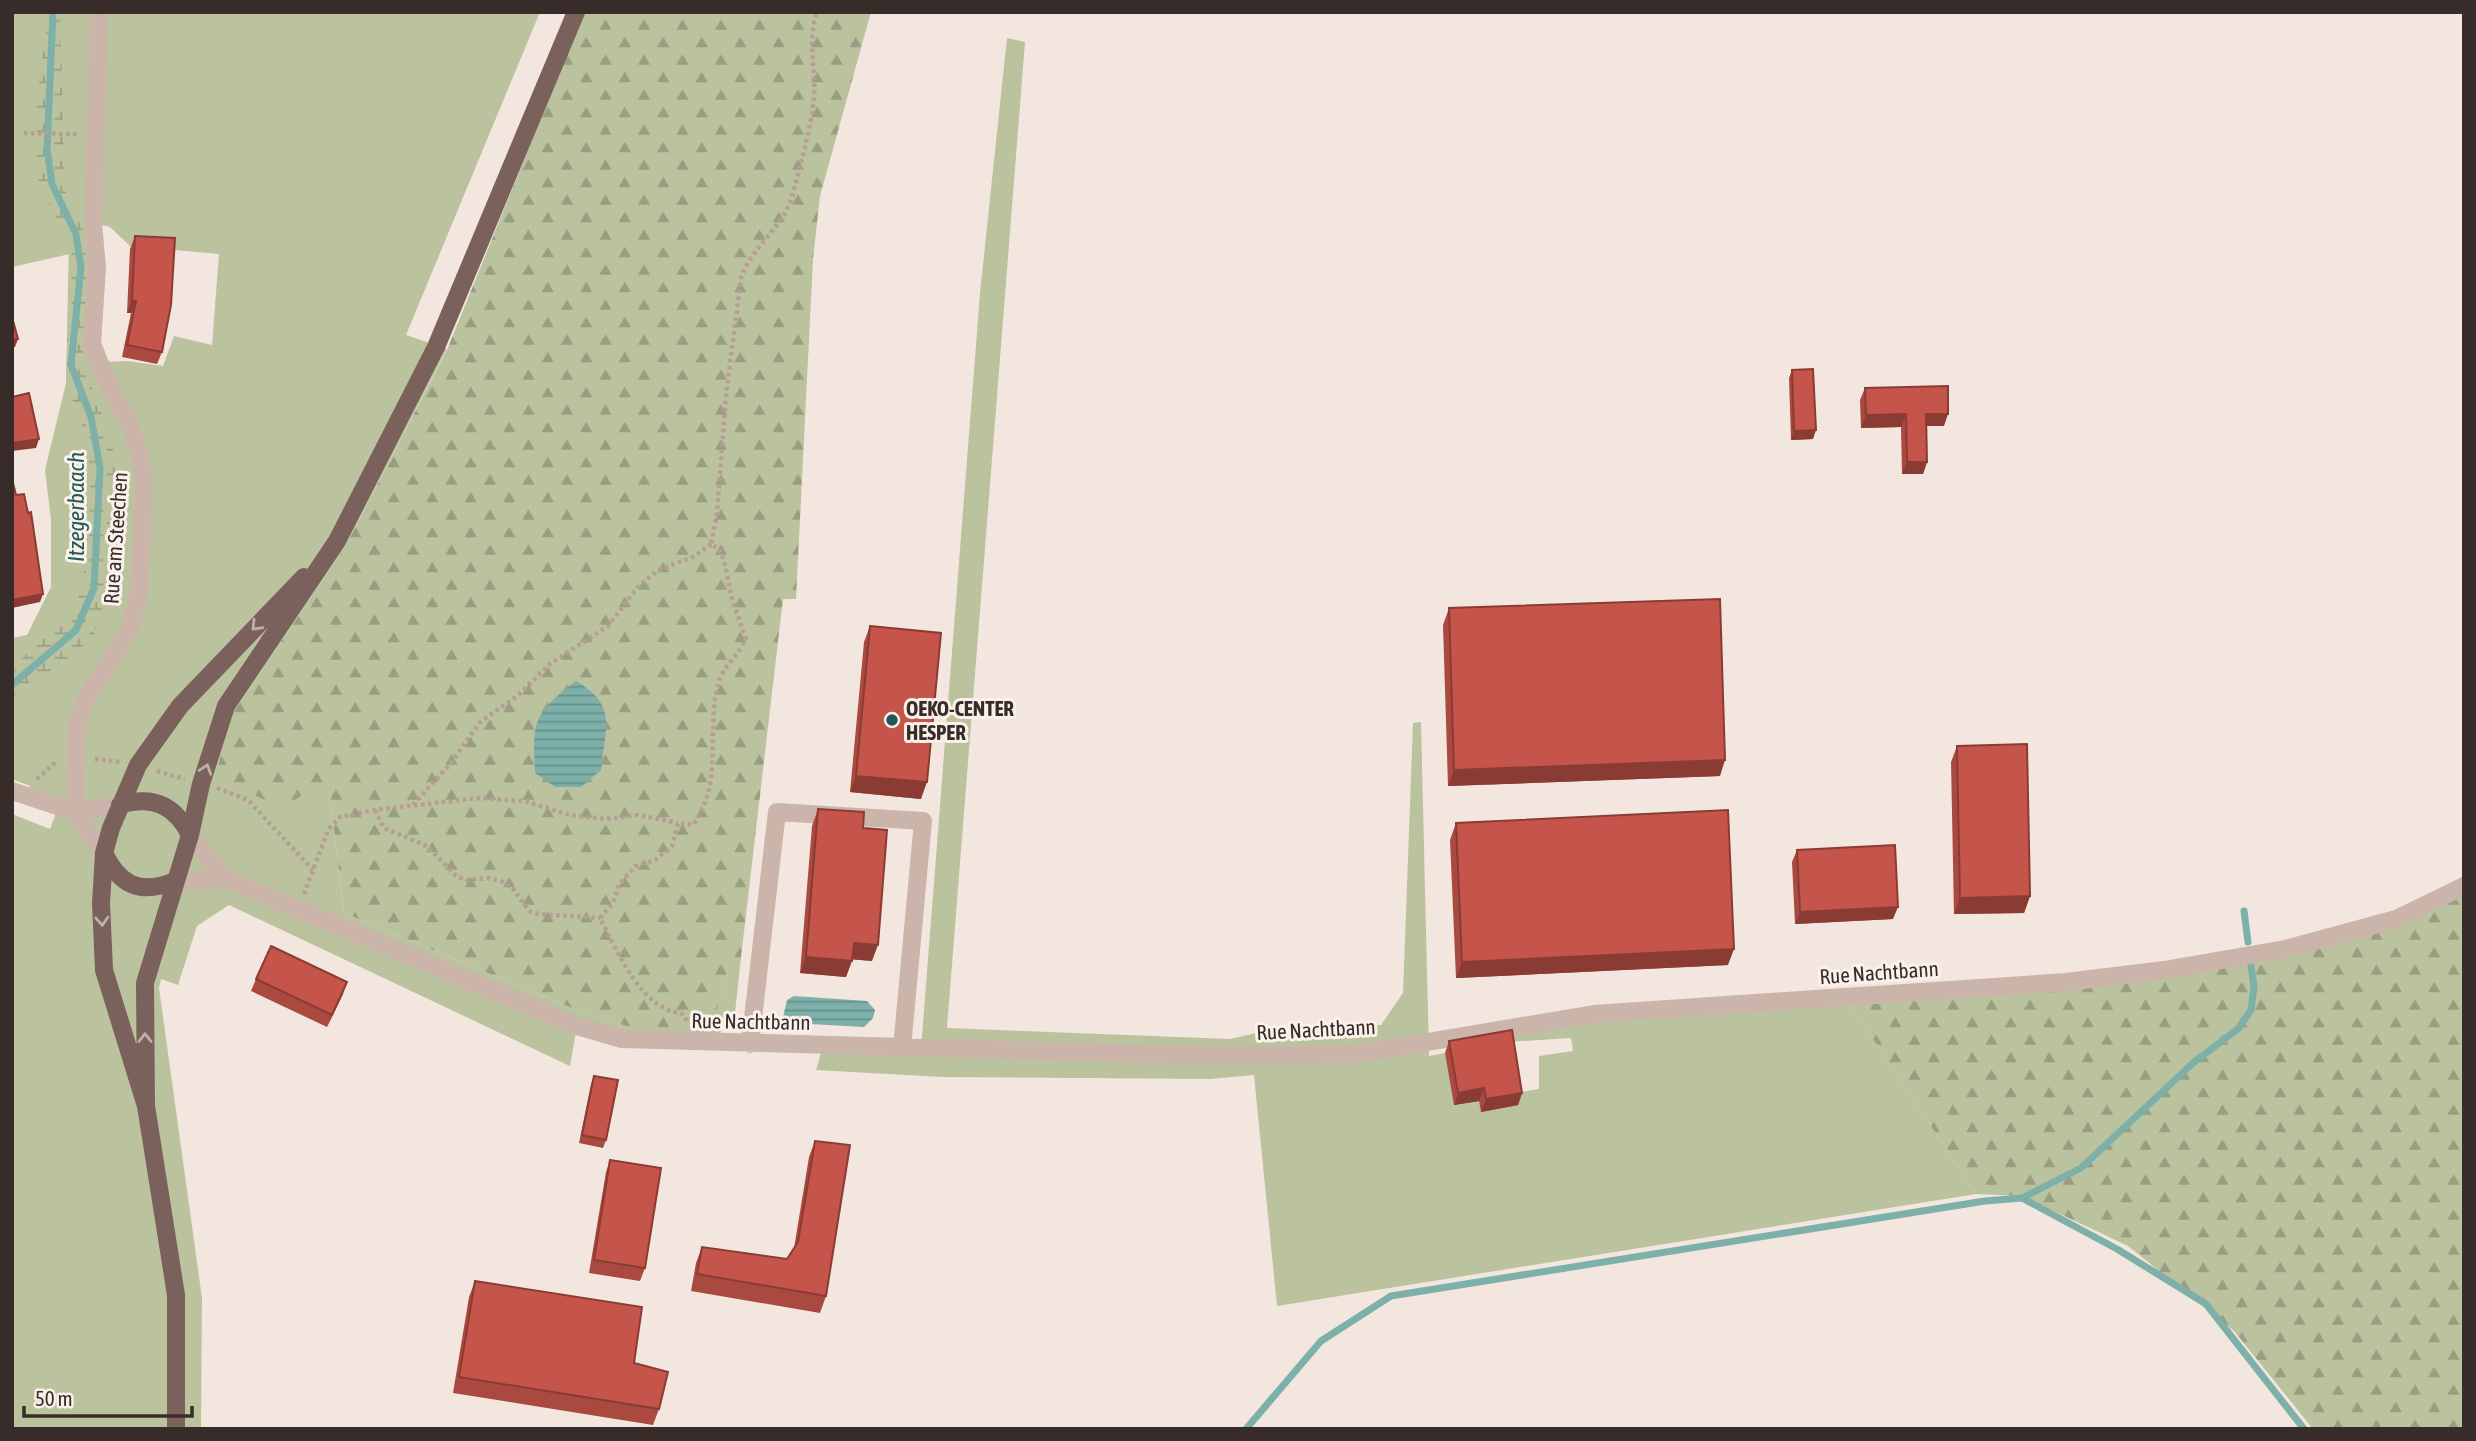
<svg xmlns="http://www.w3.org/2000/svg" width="2476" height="1441" font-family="'Asap Condensed',sans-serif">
<defs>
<pattern id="forest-firs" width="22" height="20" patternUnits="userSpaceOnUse" patternTransform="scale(1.75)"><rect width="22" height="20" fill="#bbc29e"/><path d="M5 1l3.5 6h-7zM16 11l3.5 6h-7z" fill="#999e81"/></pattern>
<pattern id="wetland-marsh" width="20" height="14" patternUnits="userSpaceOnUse" patternTransform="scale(1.75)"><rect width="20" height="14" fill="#bbc29e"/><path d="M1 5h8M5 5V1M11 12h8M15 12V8" fill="none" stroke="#999e81"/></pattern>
<pattern id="water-rules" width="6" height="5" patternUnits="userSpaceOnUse" patternTransform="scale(1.75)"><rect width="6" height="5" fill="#7eb0aa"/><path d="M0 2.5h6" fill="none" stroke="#688f8b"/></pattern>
</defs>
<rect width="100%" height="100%" fill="#f3e6df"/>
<path fill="#bbc29e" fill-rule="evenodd" d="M12 12H540L406 335 447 349 345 547 235 710 328 779 344 913 579 1011 626 1026 716 1012 729 966H740L735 1013 721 1029 719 1043 577 1026 570 1066 229 905 197 926 178 985 161 979 159 988 202 1298 201 1429H12V814L50 829 58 807 26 796 30 786 12 779V638L27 635 51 587V520L45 470 66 383 70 254 12 267ZM94 223 110 227 130 246 219 254 212 345 174 336 163 366 127 361 100 362Z
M1007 38 1025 42 947 1028 1230 1039 1270 1030 1381 1025 1403 993 1413 723 1421 722 1429 1056 1445 1053 1479 1101 1481 1111 1516 1093 1539 1089V1056L1573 1051 1571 1038 1507 1042 1506 1028 1845 997 1976 1194 1277 1306 1254 1075 1211 1079 942 1077 816 1070 823 1046 921 1049 980 293Z"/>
<path fill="url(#forest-firs)" d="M584 12H871L820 196 813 259 796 599H783L740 966H729L716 1013 704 1029 626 1026 579 1011 344 913 328 780 281 808 215 776 235 710 345 547 447 350Z
M2464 886V1429H2313L2234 1331 2128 1246 2022 1196 1976 1194 1845 997 2066 982 2285 949Z"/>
<path fill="url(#wetland-marsh)" d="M49 12H60L65 190 85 235 89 267 82 345 86 375 99 404 118 464 113 515 104 546 105 600 93 637 61 665 28 683 12 698V668L65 618 82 591 88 524 90 476 83 428 66 383 69 240 41 189 33 163V124Z"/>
<path fill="url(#water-rules)" d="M576 681C618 705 605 728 601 770L581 787H555L535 773C532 719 534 714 576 681Z
M794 996 867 1001 875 1010 873 1018 864 1027 791 1023 783 1017 787 1000Z"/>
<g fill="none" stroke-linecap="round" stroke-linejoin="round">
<path stroke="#7eb0aa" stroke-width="7" d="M12 685 76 630 94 588 100 468 91 417 71 365 81 267 76 234 52 184 47 149 53 12
M2244 911 2248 942
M2022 1198 2117 1249 2206 1304 2304 1429
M1246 1429 1321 1341 1391 1296 1985 1201 2022 1198 2081 1168 2193 1063 2239 1028 2251 1010 2254 987 2251 966"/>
<path stroke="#b79e94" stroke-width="4.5" stroke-dasharray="3.5 3.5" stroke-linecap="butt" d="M24 133 79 134
M95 759 121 762
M157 771 185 779
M37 779 57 761
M217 788 248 800 313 870
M413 805 451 763 479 723 517 696 550 664 608 626 637 588 657 571 695 556 711 544
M375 810 384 828 427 846 456 876 466 880 489 878 503 882 514 890 529 911 538 914 600 918
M304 894 328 830 340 817 375 810 478 798 525 801 570 815 606 819 638 815 678 823
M687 1021 681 1013C641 1010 617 950 600 918L613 903 620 883 636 866 655 860 672 846 678 823 693 825C723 785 707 734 717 689 721 667 737 658 746 639L732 599 724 560 719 549 711 544 717 514 726 395 741 278C752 246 782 229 792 197 800 166 811 129 814 97 816 68 807 41 817 12"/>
<path stroke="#cbb4aa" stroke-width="18" d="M12 791 75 812 120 805
M75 812 77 724 87 697 129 630 139 593 144 482 141 457 129 423 107 381 92 344 97 267 93 223 99 12
M75 812 104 853
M190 835 226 879
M175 881 226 879 577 1026 622 1039 1216 1056 1357 1054 1594 1014 2066 982 2164 970 2285 949 2396 919 2464 886
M750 1044 777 812 923 821 902 1048"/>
<path stroke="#7a615b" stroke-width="18" d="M120 805C152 795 175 805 190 835
M104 853C120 886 141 895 175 881
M146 1106 145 983 190 835 201 784 226 706 337 541 436 347 576 12
M176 1429V1295L146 1106 104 970 101 903 104 853 111 828 138 765 180 706 304 577"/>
</g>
<path fill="#a94940" d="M135 236 162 352 157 364 122 357 131 313H127L130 249Z
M1792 370 1813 439 1791 440 1789 378Z
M1865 388 1944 426H1927V462L1923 474H1902L1901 427 1861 428 1860 400Z
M1449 608 1720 776 1448 786 1443 625Z
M870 626 921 799 850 792 864 642Z
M1957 746 2030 896 2024 913 1954 914 1951 762Z
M818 809 863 828 872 961 852 959 846 977 800 973 812 826Z
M1456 823 1728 965 1456 978 1450 840Z
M1797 850 1893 919 1795 924 1792 862Z
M256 979 343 994 327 1027 251 991Z
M1449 1041 1522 1093 1518 1105 1481 1112 1479 1101 1454 1105 1445 1053Z
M594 1076 606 1140 603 1148 579 1143 591 1084Z
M815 1141 826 1296 820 1313 691 1291 696 1263 702 1247 787 1259 794 1248 809 1157Z
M610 1160 645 1268 640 1281 589 1273 606 1172Z
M475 1281 634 1363 659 1409 653 1425 453 1393 469 1297Z"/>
<path fill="#8a3c34" d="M132 301H136L131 313H127Z
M18 339 15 347H12V340Z
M1906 414 1901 427 1861 428 1866 415Z
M1926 414H1948L1944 426H1922Z
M1816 430 1813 439 1791 440 1794 431Z
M39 439 36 448 12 451V443Z
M1907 462H1927L1923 474H1902Z
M43 594 40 602 12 608V600Z
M1725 760 1720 776 1448 786 1454 770Z
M856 776 927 782 921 799 850 792Z
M2030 896 2024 913 1954 914 1960 898Z
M1898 907 1893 919 1795 924 1800 912Z
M854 943 878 945 872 961 848 959Z
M1734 949 1728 965 1456 978 1462 962Z
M806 957 852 961 846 977 800 973Z
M347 982 343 994 327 1027 332 1015Z
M1484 1088 1479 1101 1454 1105 1458 1093Z
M1522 1093 1518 1105 1481 1112 1486 1099Z"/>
<path fill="#c5554b" stroke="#8a3c34" stroke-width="2" d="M135 236 175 238 171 305 162 352 127 345 136 301H132Z
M12 317 18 339 12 340Z
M1813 369 1816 430 1794 431 1792 370Z
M1948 386V414H1926L1927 462H1907L1906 414 1866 415 1865 388Z
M29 393 39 439 12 443V397Z
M12 479 16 495 24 494 28 513 31 512 43 594 12 600Z
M1720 599 1725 760 1454 770 1449 608Z
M870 626 941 633 927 782 856 776Z
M2027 744 2030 896 1960 898 1957 746Z
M818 809 864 812 863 828 887 830 878 945 854 943 852 961 806 957Z
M1728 810 1734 949 1462 962 1456 823Z
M1895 845 1898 907 1800 912 1797 850Z
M271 946 347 982 332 1015 256 979Z
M1512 1030 1522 1093 1486 1099 1484 1088 1458 1093 1449 1041Z
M594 1076 618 1080 606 1140 582 1135Z
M815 1141 850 1145 826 1296 697 1274 702 1247 787 1259 798 1242Z
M610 1160 661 1168 645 1268 594 1260Z
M475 1281 642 1307 634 1363 668 1372 659 1409 459 1377Z"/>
<defs><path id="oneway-chevron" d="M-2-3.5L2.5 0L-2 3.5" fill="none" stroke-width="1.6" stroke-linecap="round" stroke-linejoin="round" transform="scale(1.75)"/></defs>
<g stroke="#c0b0aa">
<use href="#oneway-chevron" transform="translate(256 626) rotate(134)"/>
<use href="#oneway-chevron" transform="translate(206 769) rotate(-72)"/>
<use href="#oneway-chevron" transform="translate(102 921) rotate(87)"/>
<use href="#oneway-chevron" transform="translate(145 1038) rotate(-90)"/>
</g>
<circle fill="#1f5a55" stroke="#faf1eb" stroke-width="2.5" cx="892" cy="720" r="7"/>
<g text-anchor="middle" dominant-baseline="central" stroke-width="6" stroke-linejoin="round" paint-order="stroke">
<g font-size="21" fill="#382c2a" stroke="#faf1eb">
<text transform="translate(115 538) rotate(-86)">Rue am Steechen</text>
<text transform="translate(1879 972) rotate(-4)">Rue Nachtbann</text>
<text transform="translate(751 1021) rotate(1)">Rue Nachtbann</text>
<text transform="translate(1316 1029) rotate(-3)">Rue Nachtbann</text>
</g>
<g font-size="21" font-weight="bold" fill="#382c2a" stroke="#faf1eb" text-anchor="start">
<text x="906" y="708">OEKO-CENTER<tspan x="906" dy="24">HESPER</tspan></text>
</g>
<g font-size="23" font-style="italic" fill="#1f5a55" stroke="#faf1eb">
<text transform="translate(76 507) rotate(-90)">Itzegerbaach</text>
</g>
</g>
<rect width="2476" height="1441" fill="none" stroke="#382c2a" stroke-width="28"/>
<path d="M24 1406v10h168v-10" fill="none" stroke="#382c2a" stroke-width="3.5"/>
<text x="35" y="1406" font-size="21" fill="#382c2a" stroke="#faf1eb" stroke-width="5" paint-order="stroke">50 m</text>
</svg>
